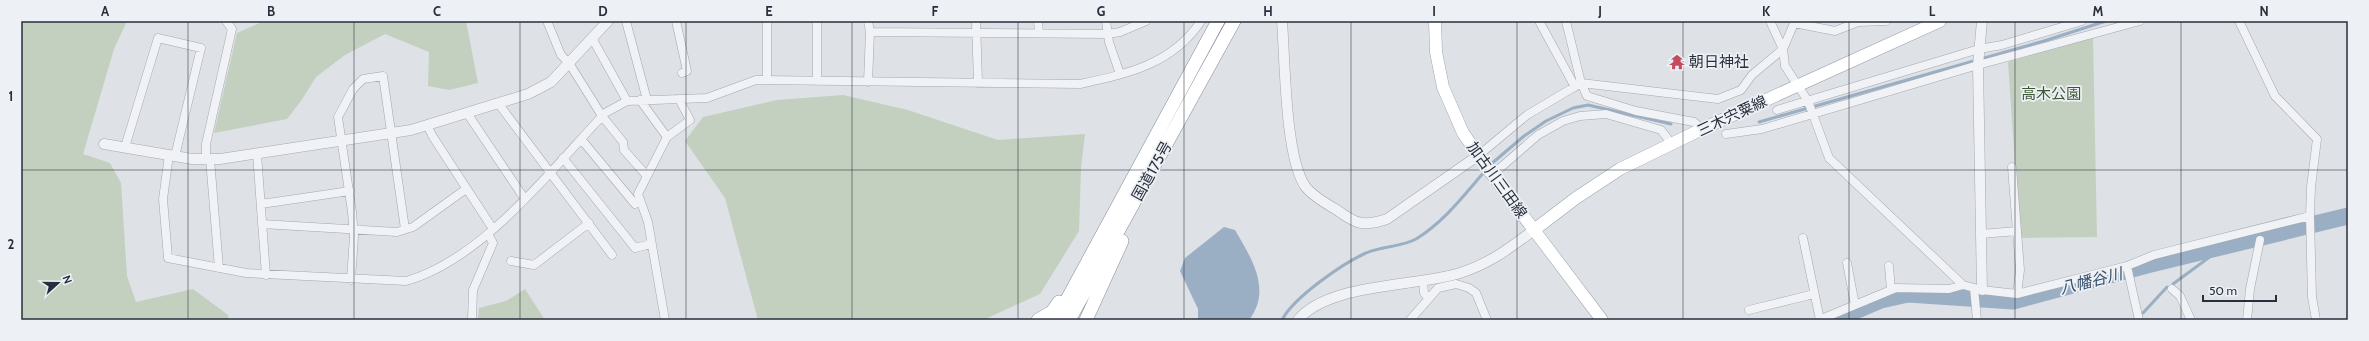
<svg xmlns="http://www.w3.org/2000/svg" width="2369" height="341" font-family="Cabin,'Noto Sans JP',sans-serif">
<rect width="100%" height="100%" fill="#dee1e6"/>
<path fill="#c3d0bf" d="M21 21H127L114 49 83 154 110 163 121 183 127 276 136 302 193 289 228 315 229 320H21Z
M264 21H466L478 83 449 90 428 86 429 52 385 34 345 55 316 77 301 101 287 119 214 133 237 33Z
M2093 37 2097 237 2020 238 2008 62Z
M843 95 908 110 998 140 1085 134 1081 168 1079 231 1040 294 983 320H758L725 198 685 141 703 117 777 100Z
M525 289 545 320H478L479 308 506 301Z"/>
<path fill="#9bafc4" d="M1224 227 1235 230C1252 259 1272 290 1249 320H1198V309L1180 271 1185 258Z"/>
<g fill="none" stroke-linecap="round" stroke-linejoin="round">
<path stroke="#9bafc4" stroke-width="3" d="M1759 122 2044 41 2106 21
M1490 165 1524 136 1546 121 1573 108 1588 105 1671 124
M2173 284 2215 253V249
M2143 313 2167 287
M1282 320C1293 298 1343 263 1366 253 1381 246 1402 247 1416 239 1444 222 1464 195 1485 171"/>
<path stroke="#9bafc4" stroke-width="17" d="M1834 320 1881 300 1908 294 2013 301 2147 265 2348 216"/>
<defs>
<path id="minor" d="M547 21 561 55 569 63 602 116 623 142 624 150 647 176
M626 21 647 100
M676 21 687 71 682 73
M817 21V81
M868 21 870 32 868 82
M976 21 978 83
M1038 21 1039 33
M1106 21 1109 42 1120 74
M1539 21 1575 87
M1566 21 1581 83 1587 96 1636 111 1694 122 1702 129
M1770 21 1783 49 1785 66 1808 101 1829 158 1963 285
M2239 21 2275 96 2317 139 2311 187 2310 216 2312 297 2316 320
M1794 23 1835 31 1858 22 1886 21
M870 32 1108 34 1120 32 1146 21
M592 38 627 101
M767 80V21
M640 100 667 137
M498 103 612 255
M1777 110 1979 49 2002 45 2082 21
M467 113 524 198
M427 125 433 137 493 229
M1726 134 1762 129 1978 65 2140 21
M581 139 635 204 640 201
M125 147 158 38 201 48 175 156
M257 154 266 275
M169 155 163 199 168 258 246 273 406 281C482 260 551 170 605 113L627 101 707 98 756 80 1080 84C1127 74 1173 64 1201 21
M1479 155 1527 115 1581 83 1718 99 1741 90 1752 75 1783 49 1795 21
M563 158 635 248 651 244
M206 159V144L232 29 226 21
M210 159 219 268
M2012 167 2020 270 2017 294
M1492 175 1538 135 1563 121 1580 116 1606 114 1661 130 1672 144
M261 204 350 191
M262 224 397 232 413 227 466 189
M1981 234 2017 231
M1803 238 1820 320
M511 261 534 265 589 223
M1847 263 1855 305
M1889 266 1891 290
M2127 266 2139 320
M351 280 354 236 352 212 338 117 353 89 363 79 383 76 405 229
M1423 281 1424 293 1428 298
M1974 288 1977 320
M2172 289 2180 296 2191 320
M1749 310 1814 294
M472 320 473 290 493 243 488 234
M665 320 648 222 638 194 667 137 690 120 679 99
M1410 320 1438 288 1456 284 1469 288 1476 293 1487 320
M1819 320 1896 288 1949 289 1963 285 1982 290 2017 294 2127 266 2154 255 2310 216
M2247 320 2250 289 2260 240"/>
<path id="tertiary" d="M1282 21C1285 60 1285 156 1305 186 1312 196 1327 204 1337 210 1356 224 1363 227 1387 219L1479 155
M1982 21 1978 65 1982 290
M104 144 192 159H220L411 130 528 94 551 82 608 21
M1298 320C1328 283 1415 287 1460 273 1491 263 1508 249 1534 230"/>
<path id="primary" d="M1435 21 1436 52 1443 87 1463 133 1491 173 1602 320
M1534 230 1576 198 1620 169 1702 129 1940 21"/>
<path id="trunk" d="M1038 320 1052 312 1059 302
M1056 320 1218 21
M1069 320 1234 21
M1086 320 1122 241"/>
</defs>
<use href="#minor" stroke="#a4a8b0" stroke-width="9"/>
<use href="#tertiary" stroke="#a4a8b0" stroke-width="11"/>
<use href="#primary" stroke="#9ea5b1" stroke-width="13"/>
<use href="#trunk" stroke="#868f9c" stroke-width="14"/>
<use href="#minor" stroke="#f0f2f5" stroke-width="8"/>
<use href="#tertiary" stroke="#f0f2f5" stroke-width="10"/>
<use href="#primary" stroke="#fff" stroke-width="12"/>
<use href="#trunk" stroke="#fff" stroke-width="13"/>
</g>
<path fill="none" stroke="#282f3c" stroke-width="1" stroke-opacity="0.55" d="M188 21V320M354 21V320M520 21V320M686 21V320M852 21V320M1018 21V320M1184 21V320M1351 21V320M1517 21V320M1683 21V320M1849 21V320M2015 21V320M2181 21V320M21 170H2348"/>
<defs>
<symbol id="temple-bare" viewBox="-9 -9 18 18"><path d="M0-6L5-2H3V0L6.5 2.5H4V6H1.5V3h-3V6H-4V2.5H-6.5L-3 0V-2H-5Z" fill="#c44a5c" stroke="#edf0f4" stroke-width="2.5" paint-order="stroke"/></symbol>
</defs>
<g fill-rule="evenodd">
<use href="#temple-bare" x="1666" y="51" width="22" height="22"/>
</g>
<g text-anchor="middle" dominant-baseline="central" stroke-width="3.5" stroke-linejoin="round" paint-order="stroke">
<g font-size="15" fill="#282f3c" stroke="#edf0f4" text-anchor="start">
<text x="1689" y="62">朝日神社</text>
</g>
<g font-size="15" fill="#3c5736" stroke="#edf0f4">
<text x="2051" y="94">高木公園</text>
</g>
<g font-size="15" fill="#282f3c" stroke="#edf0f4">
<text transform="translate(1732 116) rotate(-25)">三木宍粟線</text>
<text transform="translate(1152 171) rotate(-61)">国道175号</text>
<text transform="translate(1497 180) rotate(54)">加古川三田線</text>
</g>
<g font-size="16" font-style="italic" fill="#354e6d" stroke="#edf0f4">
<text transform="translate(2091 281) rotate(-14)">八幡谷川</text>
</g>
</g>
<rect width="2369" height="341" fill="none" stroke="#edf0f4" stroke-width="44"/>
<g transform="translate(58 283) rotate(69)" stroke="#edf0f4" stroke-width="3" paint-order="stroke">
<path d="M0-3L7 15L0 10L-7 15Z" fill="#282f3c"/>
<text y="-6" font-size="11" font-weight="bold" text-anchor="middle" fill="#282f3c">N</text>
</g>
<path d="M2203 295v6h73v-6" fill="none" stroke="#282f3c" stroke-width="2"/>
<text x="2209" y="295" font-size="12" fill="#282f3c" stroke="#edf0f4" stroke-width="3" paint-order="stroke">50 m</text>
<rect x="22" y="22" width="2325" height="297" fill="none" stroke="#282f3c" stroke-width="1.5"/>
<g font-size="13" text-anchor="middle" font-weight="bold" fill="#282f3c">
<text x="105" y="16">A</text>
<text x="271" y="16">B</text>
<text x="437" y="16">C</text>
<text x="603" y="16">D</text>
<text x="769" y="16">E</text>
<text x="935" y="16">F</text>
<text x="1101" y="16">G</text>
<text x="1268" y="16">H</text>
<text x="1434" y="16">I</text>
<text x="1600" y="16">J</text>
<text x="1766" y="16">K</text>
<text x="1932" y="16">L</text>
<text x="2098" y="16">M</text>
<text x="2264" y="16">N</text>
<text x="11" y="101">1</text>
<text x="11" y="249">2</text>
</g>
</svg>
